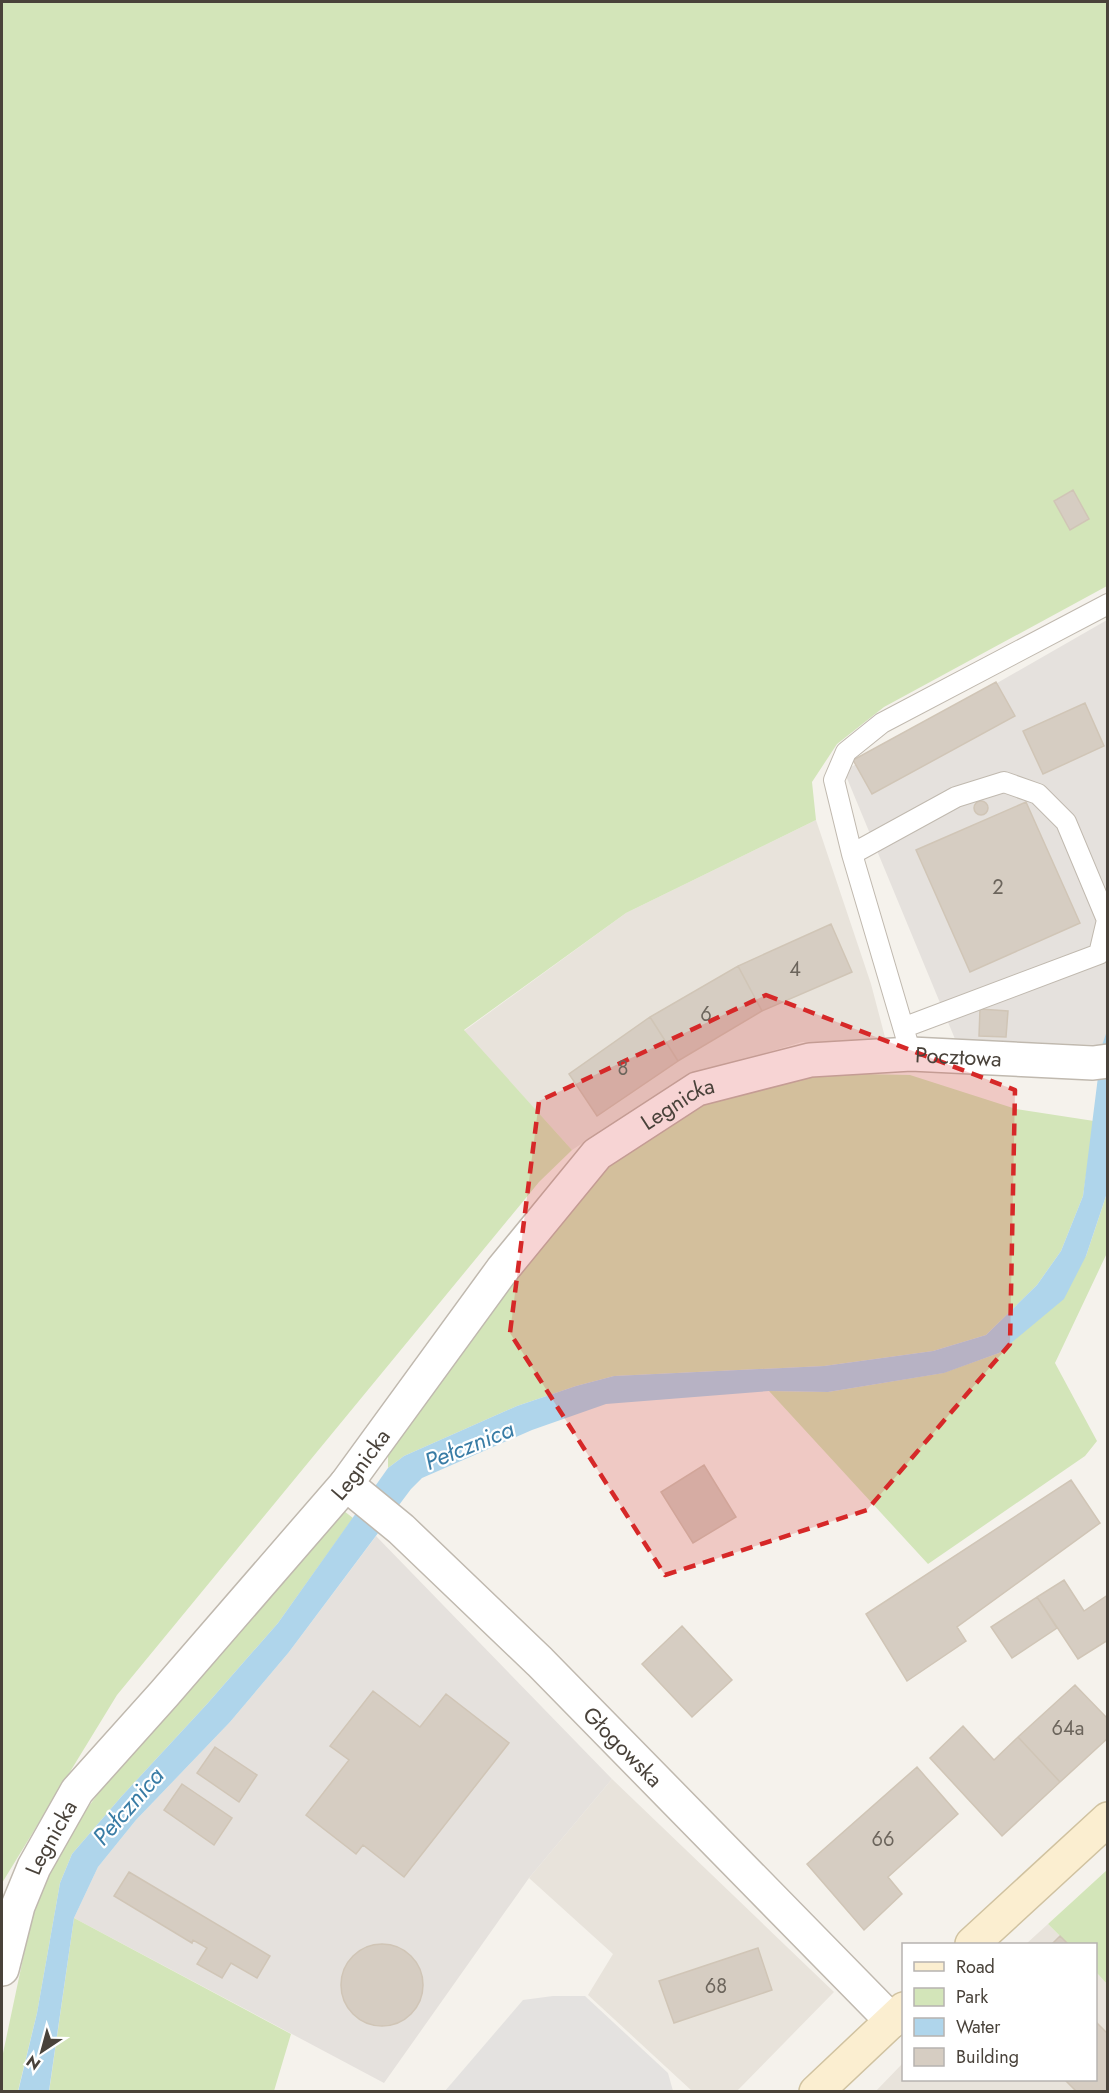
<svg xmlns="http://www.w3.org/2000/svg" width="1109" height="2093" font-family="Jost,sans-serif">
<rect width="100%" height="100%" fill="#f5f2ec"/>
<path fill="#e8e3db" d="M816 820 871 984 886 1041 802 1042 686 1077 572 1150 464 1031 626 913Z
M612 1779 834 1992 737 2091H692L588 1995 613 1954 529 1878Z
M1048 1924 1068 1944H1026Z
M1096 1972 1107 1984V2091L875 2092 903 2063 904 2080H1096Z"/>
<path fill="#e5e1dd" d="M1107 620 1108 1031 1102 1045 955 1039 844 771Z
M376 1536 612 1779 529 1878 384 2083 74 1918 98 1867 136 1820 230 1722 289 1652Z"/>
<path fill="#d3e5b9" d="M2 2H1107V586L884 707 837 744 812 782 816 820 626 913 464 1030 572 1150 539 1182 117 1695 2 1883Z
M811 1073 910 1075 1016 1109 1094 1121 1083 1196 1061 1251 1037 1285 986 1335 933 1351 824 1366 614 1376 576 1386 517 1406 404 1456 388 1468V1450L509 1278 603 1164 704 1100Z
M1107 1193V1253L1055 1363 1097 1441 1085 1456 928 1564 769 1391 828 1392 943 1373 999 1353 1086 1256Z
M344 1511 353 1518 278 1623 207 1704 121 1797 72 1854 60 1883 37 2013 18 2091 2 2092V2058L32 1916 47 1872 77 1822 118 1767 191 1689Z
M1107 1870V1984L1096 1972V1944H1068L1048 1924Z
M74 1918 291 2034 274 2091 49 2092Z"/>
<path fill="#e4e2e0" d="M553 1996H585L668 2073 673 2091H445L523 2000Z"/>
<path fill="#afd5eb" d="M1107 1031V1193L1086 1256 1064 1299 999 1353 944 1373 828 1392 769 1391 606 1404 532 1430 422 1478 411 1489 289 1652 230 1722 136 1820 98 1867 74 1918 49 2091 18 2092 37 2013 60 1883 72 1854 121 1797 207 1704 278 1623 388 1468 404 1456 517 1406 576 1386 614 1376 824 1366 933 1351 986 1335 1037 1285 1061 1251 1083 1196 1102 1045Z"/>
<path fill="#d6cdc2" stroke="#d0c5b6" stroke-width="1.5" d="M1073 490 1089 519 1070 530 1054 501Z
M996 682 1015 716 872 794 853 760Z
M1085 703 1104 746 1043 774 1023 731Z
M974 808a7 7 0 1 1 14 0a7 7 0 1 1-14 0Z
M1026 802 1080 923 970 972 916 850Z
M831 924 852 972 762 1011 738 966Z
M738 966 762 1011 678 1061 650 1017Z
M980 1009 1008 1011 1006 1037 979 1036Z
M650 1017 678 1061 597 1116 569 1074Z
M704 1465 736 1517 693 1543 661 1492Z
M1071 1480 1100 1523 957 1627 966 1641 907 1681 866 1614Z
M1064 1580 1084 1611 1108 1595V1640L1078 1659 1037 1597Z
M1037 1597 1057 1628 1012 1658 991 1627Z
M682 1626 732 1680 692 1717 642 1664Z
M1075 1685 1108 1719V1738L1060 1782 1018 1737Z
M373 1691 420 1727 446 1694 509 1743 404 1877 363 1845 356 1854 306 1815 349 1760 330 1746Z
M963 1726 994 1760 1018 1737 1060 1782 1002 1836 930 1758Z
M215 1747 257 1775 239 1802 197 1773Z
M917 1767 958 1814 888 1877 902 1894 864 1930 807 1864Z
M182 1784 232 1818 214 1845 164 1810Z
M129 1872 270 1956 257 1978 231 1963 222 1978 197 1964 207 1948 193 1940 192 1943 114 1896Z
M1060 1936 1068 1944H1052Z
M341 1985a41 41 0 1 1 82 0a41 41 0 1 1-82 0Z
M758 1948 772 1990 674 2023 659 1981Z
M1096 2022 1108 2034V2092H1077L1065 2080H1096Z"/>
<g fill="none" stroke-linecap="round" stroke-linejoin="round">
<defs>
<path id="lane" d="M852 854 956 797 1004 782 1038 794 1066 822 1107 920 1099 954 905 1027
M911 1054 852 854 834 780 846 752 882 723 1108 604"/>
<g id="street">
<path id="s1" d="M346 1484 401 1529 540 1662 892 2021"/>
<path id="s2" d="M2 1969 18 1906 34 1867 77 1791 164 1694 346 1484 502 1270 597 1154 697 1089 810 1060 911 1054 1093 1063 1108 1061"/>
</g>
<path id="secondary" d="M972 1944 1108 1819
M816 2092 904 2009"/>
</defs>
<use href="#lane" stroke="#c0b9af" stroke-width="22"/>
<use href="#street" stroke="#c0b9af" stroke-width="36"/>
<use href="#secondary" stroke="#d0c2a0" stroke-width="36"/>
<use href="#lane" stroke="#fff" stroke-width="20"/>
<use href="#street" stroke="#fff" stroke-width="33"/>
<use href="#secondary" stroke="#fbeed0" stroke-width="33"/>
</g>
<path fill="#d62828" fill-opacity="0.2" stroke="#d62828" stroke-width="4.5" stroke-dasharray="12 8" stroke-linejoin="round" d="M766 995 1015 1090 1010 1344 867 1510 665 1575 510 1333 539 1101Z"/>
<g text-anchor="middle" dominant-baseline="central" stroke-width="4.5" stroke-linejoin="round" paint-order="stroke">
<g font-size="20" fill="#6c655c">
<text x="998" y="887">2</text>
<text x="795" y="969">4</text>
<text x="706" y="1014">6</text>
<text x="623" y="1068">8</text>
<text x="1068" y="1728">64a</text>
<text x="883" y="1839">66</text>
<text x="716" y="1986">68</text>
</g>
<g font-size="22" fill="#49423a" stroke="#fff">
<text stroke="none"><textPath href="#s2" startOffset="1402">Pocztowa</textPath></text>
<text stroke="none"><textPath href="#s2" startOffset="1113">Legnicka</textPath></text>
<text stroke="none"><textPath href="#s2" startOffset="627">Legnicka</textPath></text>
<text stroke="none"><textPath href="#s1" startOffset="382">Głogowska</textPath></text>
<text stroke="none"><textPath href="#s2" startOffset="141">Legnicka</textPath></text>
</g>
<g font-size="24" font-style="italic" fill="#397ca5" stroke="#fff">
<text transform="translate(469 1445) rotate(-22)">Pełcznica</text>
<text transform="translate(128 1806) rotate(-49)">Pełcznica</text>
</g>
</g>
<rect width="1109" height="2093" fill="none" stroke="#49423a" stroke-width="6"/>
<rect x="902" y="1943" width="195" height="138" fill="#ffffff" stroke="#b6b3b0" stroke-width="1.5"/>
<rect x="914" y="1962" width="30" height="9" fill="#fbeed0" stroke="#b6b3b0" stroke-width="1.5"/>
<text x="956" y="1973" font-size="18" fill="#49423a">Road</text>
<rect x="914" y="1988" width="30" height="18" fill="#d3e5b9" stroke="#b6b3b0" stroke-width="1.5"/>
<text x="956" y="2003" font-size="18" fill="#49423a">Park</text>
<rect x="914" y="2018" width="30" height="18" fill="#afd5eb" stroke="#b6b3b0" stroke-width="1.5"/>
<text x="956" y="2033" font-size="18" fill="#49423a">Water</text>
<rect x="914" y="2048" width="30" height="18" fill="#d6cdc2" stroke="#b6b3b0" stroke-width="1.5"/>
<text x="956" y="2063" font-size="18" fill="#49423a">Building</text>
<g transform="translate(42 2051) rotate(216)" stroke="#ffffff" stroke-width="4.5" paint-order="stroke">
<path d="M0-4.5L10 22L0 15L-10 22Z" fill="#49423a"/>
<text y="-9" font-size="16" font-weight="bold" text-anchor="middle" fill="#49423a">N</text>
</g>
</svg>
